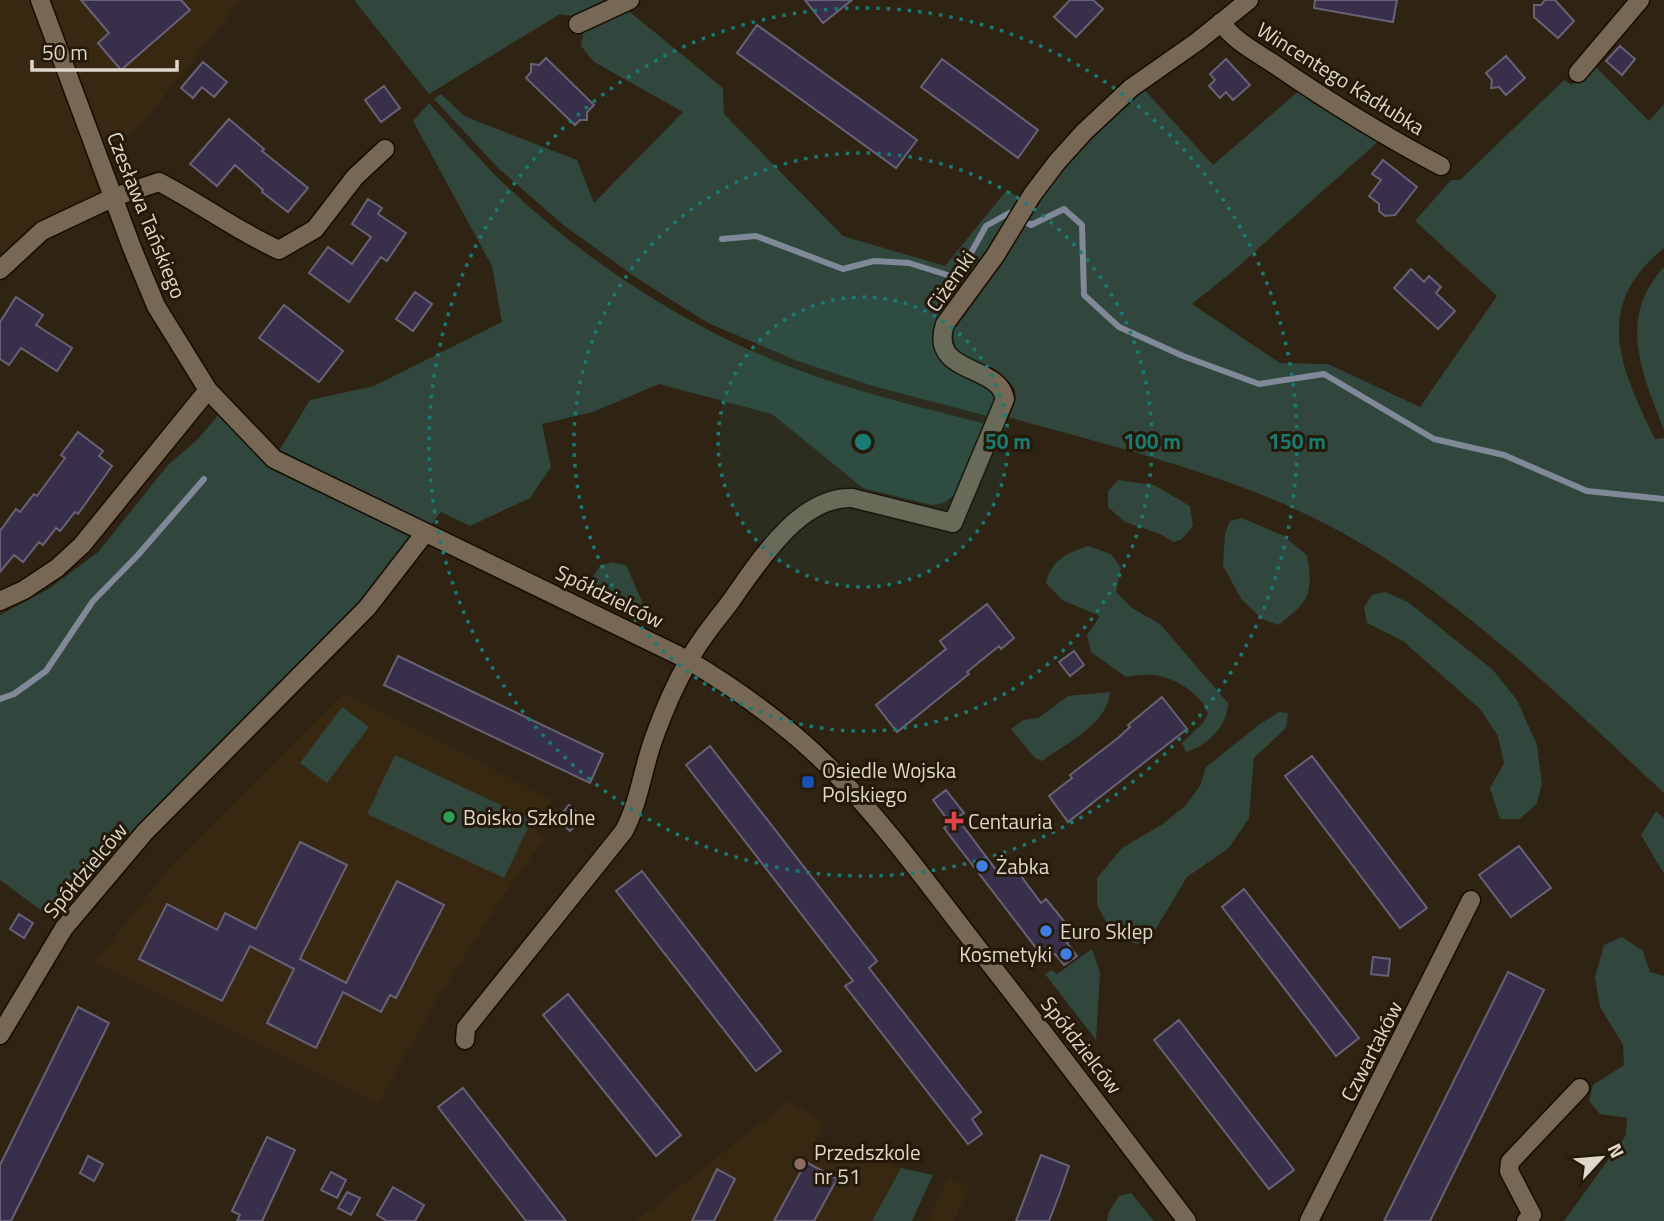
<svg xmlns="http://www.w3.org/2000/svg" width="1664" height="1221" font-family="'Titillium Web',sans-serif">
<rect width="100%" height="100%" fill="#2f2313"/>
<path fill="#382811" d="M0 0H241L138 129 97 152 114 197 12 257 0 248Z
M344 693 552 799 536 833 545 838 503 896 435 1003 378 1104 95 962 171 866Z
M789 1101 825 1123 813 1146 838 1159 876 1156 901 1168 872 1221H636Z
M949 1177 969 1187 954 1221H928Z"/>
<path fill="#31463c" d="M354 0H619L578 17 560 14 429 94Z
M625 8 723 88 724 114 843 236 945 266 1007 190 1015 195 1019 207 936 335 994 394 996 402 991 417 873 386 795 360 708 323 635 277 562 224 499 169 434 99 441 94 464 116 577 160 594 203 683 112 594 62 581 46 584 27Z
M1592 63 1649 121 1664 104V248C1591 307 1621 369 1655 439L1664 438V793C1568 704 1475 611 1362 544 1253 479 1128 451 1008 417 1043 357 945 389 954 325L1041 194 1080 145 1142 87 1213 165 1302 88 1381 139 1232 272 1192 304 1280 363 1328 364 1420 407 1497 296 1415 221 1451 180H1460L1564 80 1572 85Z
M429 103C450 126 471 150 493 173 577 256 682 326 793 368 855 392 921 407 986 424L955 494 944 503 932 505 863 488 772 414 659 384 593 412 542 424 551 467 530 498 470 526 441 512 367 608 146 832 56 912 42 911 0 880V615L50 588 98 552 168 465 198 439 225 407 274 459 310 400 374 386 502 322 492 266 413 121Z
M1664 267V430C1647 385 1623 335 1648 289 1653 281 1657 274 1664 267Z
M1118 480 1154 485 1190 506 1193 526 1182 539 1174 542 1160 534 1125 522 1108 507V491Z
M1242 518 1282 535 1307 555C1314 594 1309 602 1278 625L1262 619 1242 600 1223 566 1225 533 1230 521Z
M1088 546 1111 554 1121 568 1116 592 1132 608 1160 624 1228 703C1228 726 1207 746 1186 752L1182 743 1204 722 1208 713C1200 693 1176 678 1154 675 1146 674 1135 676 1126 677L1091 652 1087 635 1100 616 1062 600 1046 583C1051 560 1067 553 1088 546Z
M612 562 626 565 649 617 587 585 600 566Z
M1385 592 1408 602 1493 670 1517 700 1537 745 1542 784 1537 803 1520 819H1500L1490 788 1504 763 1498 736 1480 709 1403 641 1367 623 1364 607 1372 595Z
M1110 692C1108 724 1065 744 1042 761L1035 758 1011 729 1023 720 1038 718 1068 696Z
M342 707 369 727 327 783 300 763Z
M1279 712 1288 713 1286 728 1254 758 1249 818 1229 848 1187 877 1151 937 1137 944 1114 936 1097 905V878L1122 848 1163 824 1186 805 1200 786 1206 767 1260 724Z
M395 755 532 820 504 878 367 814Z
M1656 811 1664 818V874L1641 835Z
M1622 937 1643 951 1650 972 1664 976V1221H1564L1626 1135 1627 1118 1600 1114 1589 1101 1593 1085 1624 1065 1623 1045 1600 1007 1595 977 1604 945Z
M1092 949 1100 972 1096 1040 1045 974 1052 970 1057 974Z
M901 1168 933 1175 912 1221H872Z
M1131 1193 1154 1221H1107L1109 1212 1119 1196Z"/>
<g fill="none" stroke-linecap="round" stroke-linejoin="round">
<path stroke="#818999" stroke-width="6" d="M722 239 756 236 843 269 874 261 909 263 957 278 986 226 1009 213 1031 225 1064 209 1082 225 1084 295 1119 327 1183 356 1259 384 1324 374 1434 439 1504 455 1587 491 1664 499
M0 699 14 694 46 671 93 601 138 555 204 479"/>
</g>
<path fill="#382f4b" stroke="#686277" stroke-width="2" d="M81 0H181L190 10 121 70 98 43 109 33Z
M805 0H852L823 23Z
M1070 0H1093L1103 9 1076 37 1054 17Z
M1315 0H1397L1393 22 1314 8Z
M1545 0H1555L1574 21 1558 38 1534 17V5H1541Z
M757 25 917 140 896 168 737 53Z
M1620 46 1635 59 1622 75 1606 61Z
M1506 56 1525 78 1506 95 1499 87 1491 88 1492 80 1486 73Z
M546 58 594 105 587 112V120H580L575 125 526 78 531 72V64L539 65Z
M942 59 1038 130 1018 158 921 87Z
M1226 59 1250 85 1233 100 1226 92 1220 98 1209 86 1215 80 1210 74Z
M203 62 227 82 214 97 202 87 193 98 181 88Z
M384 86 400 108 381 122 365 100Z
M229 119 264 149 262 151 308 188 288 212 262 192 263 190 235 165 217 186 190 164Z
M1383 160 1417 187 1395 215 1385 216 1379 211V204L1369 196 1381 180 1372 174Z
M368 199 382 208 378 214 406 233 387 261 381 257 349 302 309 273 328 247 352 264 371 237 352 224Z
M1411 269 1424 282 1429 276 1441 287 1436 293 1455 311 1438 329 1394 288Z
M415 292 432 304 413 331 396 319Z
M16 297 43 315 36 325 72 348 57 371 21 348 9 365 0 359V322Z
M284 305 343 351 319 382 259 338Z
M78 432 103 451 99 456 112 466 78 514 75 512 60 531 56 528 43 545 39 542 23 562 14 555 0 572V531L16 509 20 512 34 494 37 496 65 458 61 455Z
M987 604 1014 638 1001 649 999 646 967 672 969 674 897 732 876 705 946 649 940 641Z
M1074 651 1084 665 1070 676 1059 662Z
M398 656 603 754 590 783 384 685Z
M1162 697 1187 729 1068 822 1049 796 1072 778 1070 775 1118 738 1130 727 1128 725Z
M710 746 877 961 869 968 981 1112 972 1119 982 1134 968 1144 845 986 853 981 686 765Z
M1312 756 1427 908 1400 928 1285 776Z
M946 790 964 813 957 818 1000 875 1013 865 1041 903 1046 899 1076 936 1067 943 1077 956 1064 965 1055 954 1040 953 944 828 950 823 933 800Z
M569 805 582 817 570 831 557 819Z
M300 842 347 865 300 959 346 983 397 881 444 905 396 998 390 995 381 1012 343 992 316 1048 267 1023 294 969 250 946 222 1001 139 959 167 904 217 930 225 913 256 929Z
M1519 846 1551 888 1511 917 1479 875Z
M642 871 781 1051 756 1071 616 891Z
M1244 889 1359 1038 1336 1056 1222 907Z
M19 914 33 923 24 938 10 929Z
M1373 957 1390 959 1388 976 1371 974Z
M1508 972 1544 990 1430 1221H1384Z
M568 994 681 1135 656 1156 543 1015Z
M78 1007 109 1023 11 1221H0V1165Z
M1179 1020 1294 1170 1269 1189 1154 1040Z
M463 1088 566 1221H526L438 1107Z
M267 1137 295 1150 262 1221H237L240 1215 232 1211Z
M1041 1155 1069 1166 1059 1195 1049 1221H1016Z
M88 1156 103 1164 94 1181 80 1173Z
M806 1162 837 1179 814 1221H774Z
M717 1169 735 1179 714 1221H692Z
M331 1172 346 1180 337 1198 321 1190Z
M393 1187 424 1205 415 1221H387L377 1215Z
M347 1192 360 1198 351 1215 338 1208Z"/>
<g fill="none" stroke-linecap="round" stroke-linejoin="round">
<defs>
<path id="street" d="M1221 22C1233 40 1254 51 1271 62 1326 100 1382 135 1441 166
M578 24 630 0
M1578 73 1640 0
M0 270 42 231 114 197 159 182C200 203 237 231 279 250L315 229 355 177 385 149
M0 601 24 590 57 568 82 545 208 390
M0 1035 64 928 145 832 367 608 425 533
M465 1040 466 1028 624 831C640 800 643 766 655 735 664 710 675 685 688 662 699 640 716 621 731 601 758 563 799 496 852 498L953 523 1005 399C1000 364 928 375 945 324L995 256 1032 195 1057 162 1084 132 1131 88 1198 41 1249 0
M1309 1221 1471 900
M1526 1221 1532 1215 1509 1171 1510 1162 1580 1088"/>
<path id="secondary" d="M40 0 132 248 156 306 208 390 274 459 688 660C738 690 787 725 828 766 884 822 931 888 980 951 1050 1040 1118 1131 1187 1221"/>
</defs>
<use href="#street" stroke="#170c01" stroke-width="21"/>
<use href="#secondary" stroke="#170c01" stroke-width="21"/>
<use href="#street" stroke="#766855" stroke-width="18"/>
<use href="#secondary" stroke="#766855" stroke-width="18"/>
</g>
<circle cx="863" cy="442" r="145" fill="#197b73" fill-opacity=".12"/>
<g fill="none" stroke="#197b73" stroke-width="3.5" stroke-dasharray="3.5 7">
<circle cx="863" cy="442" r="145"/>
<circle cx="863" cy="442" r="289"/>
<circle cx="863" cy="442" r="434"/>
</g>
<rect fill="#1a4fb4" stroke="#251a09" stroke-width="2.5" x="801" y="775" width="14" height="14" rx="3.5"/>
<circle fill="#2e9e5b" stroke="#251a09" stroke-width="2.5" cx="449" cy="817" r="7"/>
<path fill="#e0444e" stroke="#251a09" stroke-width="2.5" d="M950.5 810.5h7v7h7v7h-7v7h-7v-7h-7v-7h7z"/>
<g fill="#3f7fe0" stroke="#251a09" stroke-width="2.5">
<circle cx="982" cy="866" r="7"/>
<circle cx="1046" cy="931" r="7"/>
<circle cx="1066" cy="954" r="7"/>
</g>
<circle fill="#8d6e63" stroke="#251a09" stroke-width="2.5" cx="800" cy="1164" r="7"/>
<g text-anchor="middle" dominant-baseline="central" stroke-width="6" stroke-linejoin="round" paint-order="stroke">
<g font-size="21" fill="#dfd7cc" stroke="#251a09">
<text transform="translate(1341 78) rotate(32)">Wincentego Kadłubka</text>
<text transform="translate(147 215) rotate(68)">Czesława Tańskiego</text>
<text transform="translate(950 281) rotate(-55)">Ciżemki</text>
<text transform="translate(610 596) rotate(26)">Spółdzielców</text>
<text transform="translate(85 870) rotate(-50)">Spółdzielców</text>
<text transform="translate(1082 1045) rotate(52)">Spółdzielców</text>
<text transform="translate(1371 1051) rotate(-63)">Czwartaków</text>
</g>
<g font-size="21" fill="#dfd7cc" stroke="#251a09" text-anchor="start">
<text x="822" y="770">Osiedle Wojska<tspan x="822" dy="24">Polskiego</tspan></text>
<text x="463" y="817">Boisko Szkolne</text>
<text x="968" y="821">Centauria</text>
<text x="996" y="866">Żabka</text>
<text x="1060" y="931">Euro Sklep</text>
<text x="1052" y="954" text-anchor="end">Kosmetyki</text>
<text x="814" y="1152">Przedszkole<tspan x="814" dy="24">nr 51</tspan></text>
</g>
</g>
<circle cx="863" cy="442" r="10" fill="#197b73" stroke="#251a09" stroke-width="3.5"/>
<g font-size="21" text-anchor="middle" font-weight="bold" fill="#197b73" stroke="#251a09" stroke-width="6" stroke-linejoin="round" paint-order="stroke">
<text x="1008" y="449">50 m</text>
<text x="1152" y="449">100 m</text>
<text x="1297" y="449">150 m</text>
</g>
<g transform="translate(1601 1158) rotate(64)" stroke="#251a09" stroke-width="5" paint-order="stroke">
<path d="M0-5L12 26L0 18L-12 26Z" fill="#dfd7cc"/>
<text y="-10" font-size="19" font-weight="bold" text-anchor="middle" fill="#dfd7cc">N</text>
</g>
<path d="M32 60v10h145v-10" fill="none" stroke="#dfd7cc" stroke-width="3.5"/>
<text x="42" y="60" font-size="21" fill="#dfd7cc" stroke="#251a09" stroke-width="5" paint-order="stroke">50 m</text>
</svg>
